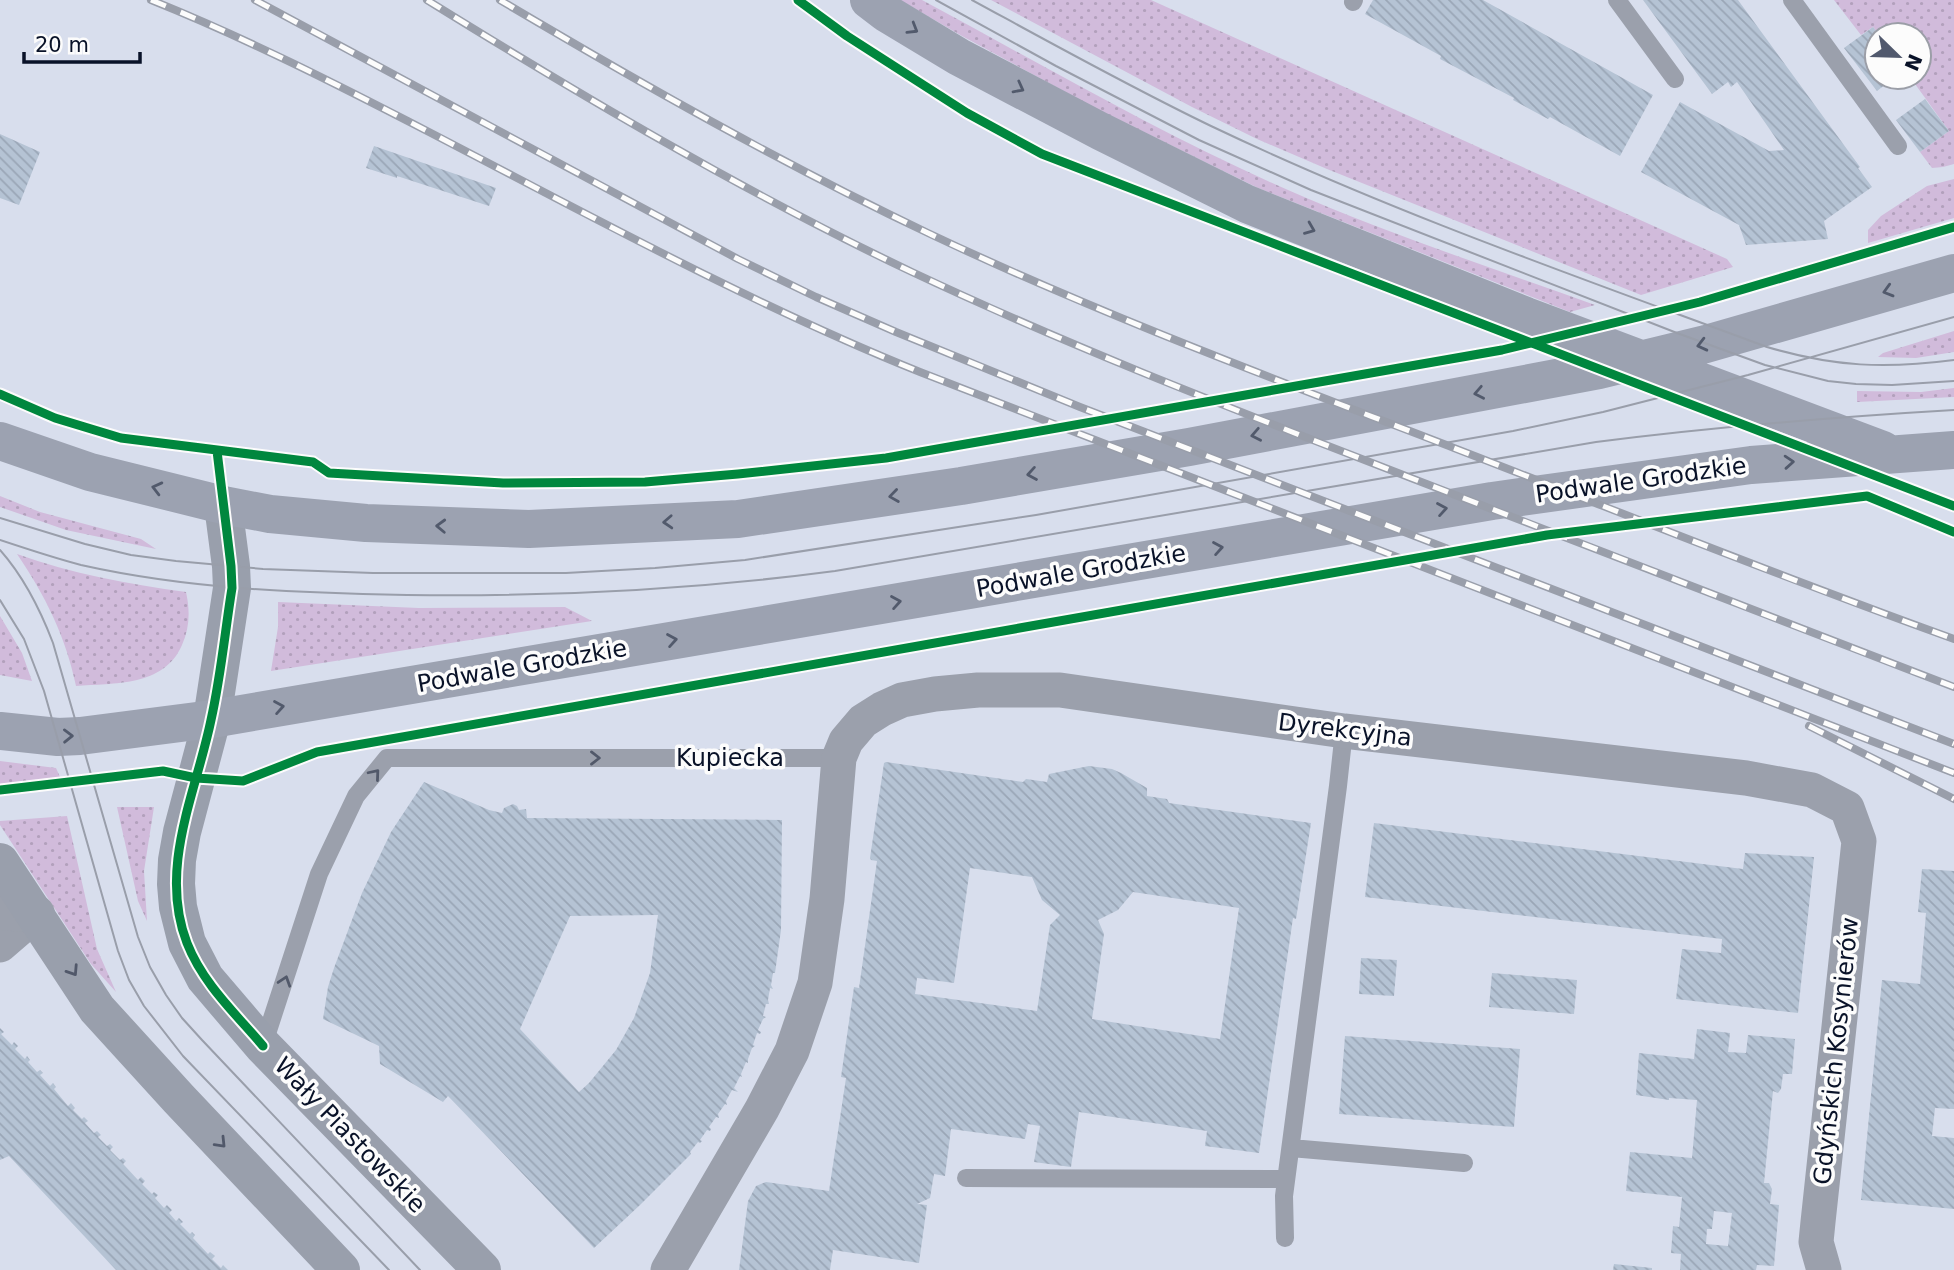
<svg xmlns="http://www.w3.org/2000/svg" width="1954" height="1270" font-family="'DejaVu Sans',sans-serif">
<defs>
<pattern id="grass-dots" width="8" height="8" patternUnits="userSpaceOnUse" patternTransform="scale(1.75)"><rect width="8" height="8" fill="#d1bbdb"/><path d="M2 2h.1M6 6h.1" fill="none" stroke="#b2a0bc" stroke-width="1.8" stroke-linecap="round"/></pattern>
<pattern id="building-back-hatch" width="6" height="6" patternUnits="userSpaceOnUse" patternTransform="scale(1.75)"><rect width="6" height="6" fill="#b5c3d4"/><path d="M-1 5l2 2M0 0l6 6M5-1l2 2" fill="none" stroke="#9aa6b6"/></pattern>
</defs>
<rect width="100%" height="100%" fill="#d8deed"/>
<path fill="url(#grass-dots)" d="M900 0H922C1043 65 1162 135 1288 190 1388 234 1493 268 1595 305L1570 312 1258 188 1095 108 962 36Z
M991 0H1151L1727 259 1733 267 1641 295 1327 169 1257 139 1192 107Z
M1834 0H1954V164L1943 167 1932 168 1920 152 1949 131 1910 77H1919V35H1879L1873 27 1861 35Z
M1954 179V218L1868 243V230L1881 216 1927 186Z
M1954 331V352L1916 358 1878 357 1883 353Z
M1954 388V397L1857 402V391L1921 392Z
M0 496 40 512 141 539 156 549 66 530 0 507Z
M17 554C72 574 129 584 186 592 190 610 190 627 182 645 164 687 113 683 76 686 66 637 45 595 17 554Z
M278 602 419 608 565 607 592 621 271 671 278 627Z
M0 616 22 653 32 681 0 675Z
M0 761 56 768 60 777 0 784Z
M117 807H154L144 871 147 921 138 901Z
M67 816 97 949 116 992 91 964 0 825V821Z"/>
<path fill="url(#building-back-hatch)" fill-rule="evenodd" d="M1373 0H1483L1653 95 1620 156 1550 117 1548 119 1513 100 1514 98 1440 59 1441 56 1365 14Z
M1643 0H1738L1860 167 1858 168 1872 187 1824 221 1828 239 1746 245 1739 225 1641 172 1680 102 1769 151 1784 150 1737 82 1731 87 1728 82 1712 94Z
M1873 27 1879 35H1877V77H1895L1877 91 1844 48Z
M1925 99 1949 131 1920 152 1896 120Z
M0 134 40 152 19 205 0 198Z
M374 146 496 188 489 206 397 176V178L366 168Z
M886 762 1023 782 1026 779 1047 782 1049 774 1089 766 1112 769 1121 773 1147 788V796L1167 799 1169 803 1311 823 1296 919 1293 918 1259 1153 1205 1146 1207 1131 1079 1112 1071 1167 1034 1162 1040 1126 1028 1124 1025 1139 951 1129 945 1176 934 1174 930 1198 917 1204 927 1205 919 1263 833 1250 830 1270H739L748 1201 756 1186 766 1182 829 1191 846 1078 841 1077 854 987 859 988 877 861 871 860 870 858 884 763ZM970 868 1032 877 1042 900 1060 915 1050 925 1037 1011 915 994 917 978 954 983ZM1133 892 1239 908 1220 1039 1092 1019 1104 934 1098 920 1118 910Z
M424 782 489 810 502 813 504 808 513 804 517 806 519 810 526 809 527 818 782 820 781 930 775 973H773L771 985 773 989 770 988 768 1000 769 1004H766L763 1016 766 1017 763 1019 758 1030 761 1032 760 1034 757 1033 753 1045 755 1046 752 1048 748 1059V1063L746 1062 741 1074 742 1077 740 1076 734 1088 738 1092 732 1090 726 1101 727 1105 725 1104 718 1114 719 1118 716 1117 709 1127 711 1129 710 1131 707 1130 700 1140 702 1141 700 1143 698 1142 690 1152 691 1154 640 1205 594 1248 448 1096 443 1102 380 1064 379 1046 323 1019 328 987 334 968 362 893 391 832ZM658 915 650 973 634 1018 616 1050 589 1083 579 1092 520 1029 570 916Z
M1374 823 1743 869 1745 853 1814 857 1798 1013 1676 999 1682 949 1721 953 1722 939 1365 897Z
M1922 869 1954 871V1109L1935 1108 1932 1136 1954 1138V1209L1861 1200 1882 980 1920 984 1926 913 1918 912Z
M1361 958 1397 960 1394 996 1359 994Z
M1492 973 1577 980 1574 1014 1489 1007Z
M0 1028 4 1032 1 1034 12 1045 14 1042 18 1046 15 1049 25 1059 27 1056 30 1060 28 1062 37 1072 40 1070 43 1073 40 1075 50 1086 53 1083 56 1087 54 1089 68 1106 71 1103 75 1108 73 1110 82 1119 84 1117 88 1121 85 1123 94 1133 97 1131 101 1135 98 1137 107 1146 110 1144 113 1147 110 1150 120 1160 123 1158 126 1161 123 1164 138 1180 141 1177 145 1181 142 1184 152 1194 154 1192 158 1195 155 1198 164 1208 167 1205 172 1210 169 1213 176 1221 179 1218 183 1222 180 1224 190 1234 192 1232 195 1235 193 1238 208 1254 210 1252 215 1256 212 1259 221 1268 223 1265 228 1270H116L9 1156 0 1160Z
M1697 1029 1730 1033 1728 1052 1746 1053 1748 1035 1795 1039 1792 1074H1783L1781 1089 1778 1093 1773 1091 1764 1183H1769L1772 1189 1770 1204 1779 1205 1774 1266 1757 1265 1756 1270H1680L1681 1254 1671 1253 1673 1226 1679 1227 1682 1197 1626 1191 1630 1152 1692 1158 1697 1100 1669 1098V1100L1636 1095 1639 1053 1694 1059ZM1714 1211 1732 1213 1728 1246 1706 1244 1707 1229H1712Z
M1345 1036 1520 1049 1514 1127 1339 1114Z
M1614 1264 1652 1268V1270H1613Z"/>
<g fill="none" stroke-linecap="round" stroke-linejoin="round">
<path stroke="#9ba0ac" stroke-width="18" d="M1617 0 1675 79
M1792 0 1898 146
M1353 2 1354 0
M263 1046 319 874 356 796 387 758H839
M1291 1148 1464 1163
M966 1178 1286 1179
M1285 1238 1284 1196 1338 786 1344 731"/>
<path stroke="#9ba0ac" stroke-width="35" d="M0 945 36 914
M668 1270 762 1109 792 1051 815 983 827 899 839 758 846 741 863 721 882 709 902 700 935 694 978 690H1060L1344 731 1746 778 1812 790 1847 808 1859 841 1818 1222 1816 1242 1824 1270"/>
<path stroke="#9ba0ac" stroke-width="38" d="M0 911 36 914"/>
<path stroke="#999fac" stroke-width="38" d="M223 505 231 566 232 588 212 719 182 832 177 860 176 884 178 907 187 943 205 978 263 1046 482 1270
M0 862 97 1009 179 1099 341 1270"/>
<path stroke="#9ca2b1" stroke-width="38" d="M869 0 886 13 959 57 1100 131 1247 204 1526 316 1883 450
M0 441 90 472 223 505 270 514 366 523 529 529 738 519 961 486 1189 447 1599 370 1706 344 1954 273
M0 731 58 737 80 736 212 719 1492 501 1751 465 1954 450"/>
<path stroke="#999eaa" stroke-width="2" d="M936 0 1056 66 1199 140 1311 190 1677 333 1765 365 1828 381 1856 384 1892 385 1954 381
M972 0C1051 43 1130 87 1211 126 1391 212 1581 278 1767 347 1835 367 1885 369 1954 360
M0 518 85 544 131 555 176 561 263 569 373 573H566L655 568 745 560 1036 515 1513 431 1603 412 1748 375 1954 317
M0 540C27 549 54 558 81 565 188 589 297 593 407 595 552 597 691 590 835 571L1596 442C1715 427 1834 417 1954 410
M0 550C24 577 40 609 53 643L138 937 150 967 166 995 182 1018 202 1040 420 1270
M0 600 24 639 44 691 118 951 129 980 144 1006 183 1056 389 1270"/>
<defs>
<path id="rail" d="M151 0C246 38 338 85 429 132 591 216 751 304 920 372L1954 773
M255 0 738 259 816 297 896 332 1080 407 1954 744
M427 0C585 98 744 192 912 272 1075 349 1243 413 1411 478 1592 547 1773 618 1954 687
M500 0C640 83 781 163 928 233 1099 314 1277 380 1454 448 1620 512 1786 579 1954 639
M1809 726 1954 799"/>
</defs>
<use href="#rail" stroke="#999eaa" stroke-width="8"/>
<use href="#rail" stroke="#fcfcfc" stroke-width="5" stroke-dasharray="16" stroke-linecap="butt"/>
<defs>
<path id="cycleway" d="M798 0 847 36 967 113 1042 154 1954 506
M0 394 55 418 121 438 313 462 329 473 503 483 645 482 738 474 886 458 1502 350 1700 302 1954 227
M217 451 231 566 232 588C225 631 221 676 211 720 196 793 158 868 187 943 203 984 236 1014 263 1046
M0 790 163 771 196 778 243 781 317 752 1547 535 1867 496 1954 532"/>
</defs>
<use href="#cycleway" stroke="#fcfcfc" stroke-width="13"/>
<use href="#cycleway" stroke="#00873e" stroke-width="9"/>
</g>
<defs><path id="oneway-chevron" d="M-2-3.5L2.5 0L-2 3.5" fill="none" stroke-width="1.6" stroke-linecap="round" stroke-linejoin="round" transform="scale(1.75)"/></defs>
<g stroke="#525a6c">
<use href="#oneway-chevron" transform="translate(913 29) rotate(31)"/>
<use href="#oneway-chevron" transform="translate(1019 88) rotate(28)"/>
<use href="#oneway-chevron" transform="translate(1310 229) rotate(22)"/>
<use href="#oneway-chevron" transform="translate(1888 291) rotate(164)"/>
<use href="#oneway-chevron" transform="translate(1702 345) rotate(166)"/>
<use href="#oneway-chevron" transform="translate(1479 393) rotate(169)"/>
<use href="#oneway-chevron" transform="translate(1256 435) rotate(169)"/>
<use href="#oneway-chevron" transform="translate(1789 462) rotate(-4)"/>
<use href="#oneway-chevron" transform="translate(1032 474) rotate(170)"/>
<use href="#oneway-chevron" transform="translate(157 488) rotate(-166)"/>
<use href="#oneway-chevron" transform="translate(894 496) rotate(172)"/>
<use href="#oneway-chevron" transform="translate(1442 509) rotate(-10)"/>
<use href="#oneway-chevron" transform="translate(668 522) rotate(177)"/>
<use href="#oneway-chevron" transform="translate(441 526) rotate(-178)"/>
<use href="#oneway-chevron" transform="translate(1218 548) rotate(-10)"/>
<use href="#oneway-chevron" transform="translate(896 602) rotate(-10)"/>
<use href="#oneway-chevron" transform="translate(672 640) rotate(-10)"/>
<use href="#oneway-chevron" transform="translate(279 707) rotate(-10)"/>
<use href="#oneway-chevron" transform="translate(68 736) rotate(-1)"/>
</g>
<g stroke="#52596a">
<use href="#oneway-chevron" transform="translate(595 758)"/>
<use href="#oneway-chevron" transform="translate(375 774) rotate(-50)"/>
<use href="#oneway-chevron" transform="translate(285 981) rotate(-72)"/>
</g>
<g stroke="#51586a">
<use href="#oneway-chevron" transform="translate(73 971) rotate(57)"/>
<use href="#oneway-chevron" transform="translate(221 1143) rotate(46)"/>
</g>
<g text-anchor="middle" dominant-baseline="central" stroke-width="7" stroke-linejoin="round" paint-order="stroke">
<g font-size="24" fill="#091228" stroke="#fcfcfc">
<text transform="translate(1641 480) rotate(-8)">Podwale Grodzkie</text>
<text transform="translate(1081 571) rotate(-10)">Podwale Grodzkie</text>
<text transform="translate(522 666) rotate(-10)">Podwale Grodzkie</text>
<text transform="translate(1345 730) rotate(7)">Dyrekcyjna</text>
<text x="730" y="758">Kupiecka</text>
<text transform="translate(1836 1051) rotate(-84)">Gdyńskich Kosynierów</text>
<text transform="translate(350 1135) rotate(46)">Wały Piastowskie</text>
</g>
</g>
<g transform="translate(1898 56) rotate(113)"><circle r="33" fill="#fcfcfc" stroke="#9b9ea7" stroke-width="2"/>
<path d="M0-5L12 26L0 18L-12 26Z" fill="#51596d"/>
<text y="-10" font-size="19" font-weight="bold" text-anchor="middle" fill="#091228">N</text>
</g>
<path d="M24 52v10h116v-10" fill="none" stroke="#091228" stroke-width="3.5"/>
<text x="35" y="52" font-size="21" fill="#091228" stroke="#fcfcfc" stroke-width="5" paint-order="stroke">20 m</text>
</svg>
